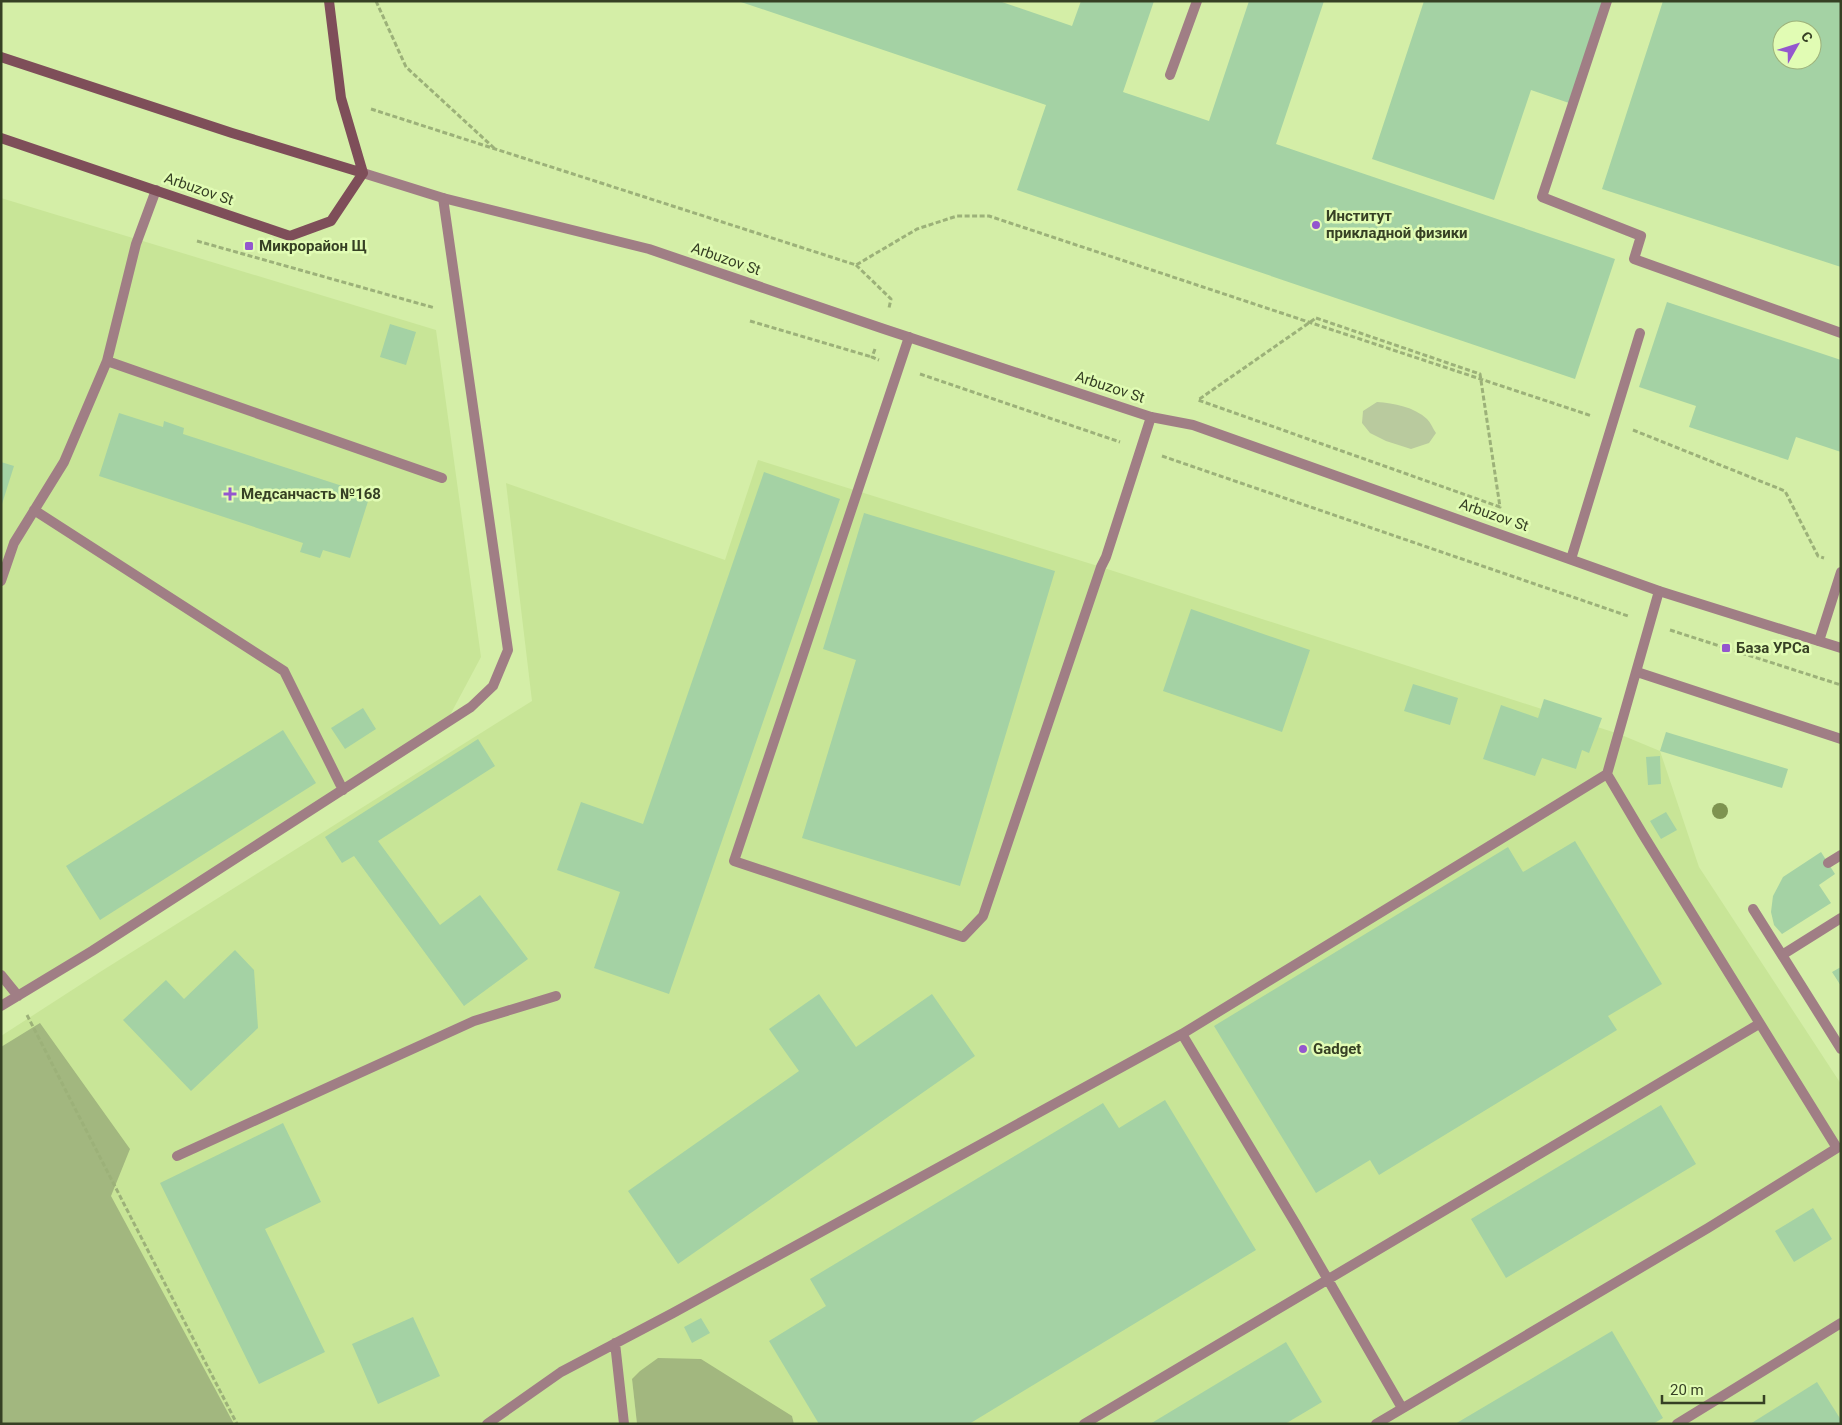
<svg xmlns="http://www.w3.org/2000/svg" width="1842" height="1425" font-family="Roboto,sans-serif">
<rect width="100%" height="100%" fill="#d4eea7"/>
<path fill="#c8e597" d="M1 198 436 330 481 657 441 732 1 1011Z
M758 460 1101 567 1619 734 1660 751 1699 867 1841 1084V1424H794L792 1416 632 1379 637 1424H1V1036L100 972 532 701 506 483 725 560Z"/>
<path fill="#b9ca9e" d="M1377 402C1394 403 1414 407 1427 419 1431 423 1433 429 1436 433L1429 443 1411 449 1386 441 1370 433 1362 423 1363 411Z"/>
<path fill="#a2b77f" d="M40 1023 130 1149 111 1196 234 1424H1V1047Z
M658 1358 701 1359 792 1416 794 1424H637L632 1379 640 1371Z"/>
<path fill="#a4d2a4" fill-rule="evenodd" d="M738 1H999L1072 26 1081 1H1154L1123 92 1209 121 1249 1H1324L1276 144 1615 259 1575 379 1017 190 1046 105Z
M1424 1H1606L1572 104 1531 90 1494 200 1372 159Z
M1663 1H1841V267L1602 189ZM1782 30H1812V60H1782Z
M1667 302 1841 360V452L1796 437 1788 460 1689 427 1696 406 1639 387Z
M390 324 416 332 406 365 380 357Z
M119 413 163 427 164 421 184 428 183 434 370 495 350 558 323 550 320 558 300 552 303 543 99 476Z
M1 462 14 466 2 504H1Z
M764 472 840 499 669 994 594 968 620 892 557 870 581 802 643 824Z
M864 513 1055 571 960 886 802 838 856 660 823 649Z
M1191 609 1310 650 1282 732 1163 691Z
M1413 684 1458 698 1450 725 1404 711Z
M1544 699 1602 718 1589 753 1582 750 1576 769 1542 758 1535 776 1483 759 1501 705 1538 718Z
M363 708 376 729 345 749 331 728Z
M283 730 316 783 100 920 66 866Z
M1666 732 1788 769 1782 788 1660 751Z
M478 739 495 766 378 841 440 925 480 895 528 959 464 1006 354 856 342 863 325 837Z
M1660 756 1661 784 1648 785 1646 757Z
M1666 812 1677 830 1661 839 1650 821Z
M1575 841 1662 984 1608 1016 1617 1030 1379 1175 1370 1160 1316 1193 1214 1026 1508 847 1523 872Z
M1821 852 1835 874 1819 885 1831 903 1782 934 1774 925 1771 912 1773 896 1783 877Z
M235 950 254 970 258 1028 191 1091 123 1020 166 980 184 999Z
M1841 967V986L1832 972Z
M819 994 856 1047 932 994 975 1056 678 1264 628 1191 799 1071 769 1029Z
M1165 1100 1256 1250 969 1424H819L769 1341 826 1306 810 1279 1103 1103 1119 1128Z
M1661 1105 1696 1164 1506 1278 1471 1219Z
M283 1123 321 1202 265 1229 325 1352 259 1384 160 1183Z
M1813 1208 1832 1239 1794 1262 1775 1231Z
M413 1317 440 1376 378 1404 352 1344Z
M701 1318 710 1333 692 1343 684 1327Z
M1612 1331 1663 1418 1653 1424H1455Z
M1286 1342 1322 1402 1285 1424H1150Z
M1817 1382 1841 1420V1424H1750Z"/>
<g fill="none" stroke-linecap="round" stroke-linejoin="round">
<path stroke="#9cb179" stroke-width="3" stroke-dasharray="5 2.5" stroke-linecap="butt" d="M376 1 406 67 494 148
M371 109 856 265 917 229 957 216H989L1592 416
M197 241 435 308
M856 265 891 299 889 308
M1316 318 1480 374 1500 507 1198 400Z
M750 321 872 357
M875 349 872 357 879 360
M920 374 1120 442
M1633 430 1785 491 1818 556 1824 558
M1162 456 1628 616
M1670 630 1841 685
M27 1015 237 1424"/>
<path stroke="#a07e85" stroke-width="10" d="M1607 1 1542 197 1641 236 1634 259 1841 333
M1170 75 1197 1
M909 337 734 861 963 937 983 916 1101 567 1106 557 1151 417
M107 361 442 478
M34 510 284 671 343 790
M1571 559 1640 333
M1 581 14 543 64 462 107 361 136 244 156 190
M1819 641 1841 572
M1637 672 1841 739
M1828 863 1841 855
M1753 909 1782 955
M1841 918 1782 955 1841 1049
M1 975 18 996
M1 1006 92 951 471 707 493 686 508 650 443 198
M1182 1034 1297 1226 1402 1408
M177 1156 474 1021 556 996
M615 1343 624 1424
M487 1424 561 1372 673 1313 1182 1034 1607 774 1659 591
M1084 1424 1759 1024
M1376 1424 1708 1228 1837 1148 1642 833 1607 774
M1677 1424 1841 1323"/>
<path stroke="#a07e85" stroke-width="10" d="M363 173 443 198 649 249 884 329 1151 417 1193 425 1659 591 1841 648"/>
<path stroke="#7e4e59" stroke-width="10" d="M329 1 341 98 363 173
M1 57 232 133 363 173
M1 138 290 236 331 221 363 173"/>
</g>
<circle fill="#7e9350" cx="1720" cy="811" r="8"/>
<g fill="#9457ce" stroke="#e1fcb4" stroke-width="2">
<circle cx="1316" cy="225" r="5"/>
<rect x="244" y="241" width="10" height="10" rx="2.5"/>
<path d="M227.5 486.5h5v5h5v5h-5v5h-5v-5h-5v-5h5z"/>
<rect x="1721" y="643" width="10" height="10" rx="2.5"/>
<circle cx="1303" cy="1049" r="5"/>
</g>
<g text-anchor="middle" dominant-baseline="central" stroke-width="5" stroke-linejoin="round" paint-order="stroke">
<g font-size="15" fill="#364024" stroke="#e1fcb4">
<text transform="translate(199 189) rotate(19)">Arbuzov St</text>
<text transform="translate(726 259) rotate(19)">Arbuzov St</text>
<text transform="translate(1110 387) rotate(18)">Arbuzov St</text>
<text transform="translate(1494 515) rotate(19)">Arbuzov St</text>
</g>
<g font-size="15" font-weight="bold" fill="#364024" stroke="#e1fcb4" text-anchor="start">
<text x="1326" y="216">Институт<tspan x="1326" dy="17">прикладной физики</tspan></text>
<text x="259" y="246">Микрорайон Щ</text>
<text x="241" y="494">Медсанчасть №168</text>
<text x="1736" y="648">База УРСа</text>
<text x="1313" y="1049">Gadget</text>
</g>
</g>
<rect width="1842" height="1425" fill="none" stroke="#364024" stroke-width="5"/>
<g transform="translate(1797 45) rotate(51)"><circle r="24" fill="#e1fcb4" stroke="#9db17a"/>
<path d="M0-4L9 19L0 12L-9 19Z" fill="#9457ce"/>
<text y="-8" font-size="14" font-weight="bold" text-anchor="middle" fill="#364024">С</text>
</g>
<path d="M1662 1395v8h102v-8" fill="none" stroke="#364024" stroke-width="2.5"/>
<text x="1670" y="1395" font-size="15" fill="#364024" stroke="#e1fcb4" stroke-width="4" paint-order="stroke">20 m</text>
</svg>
